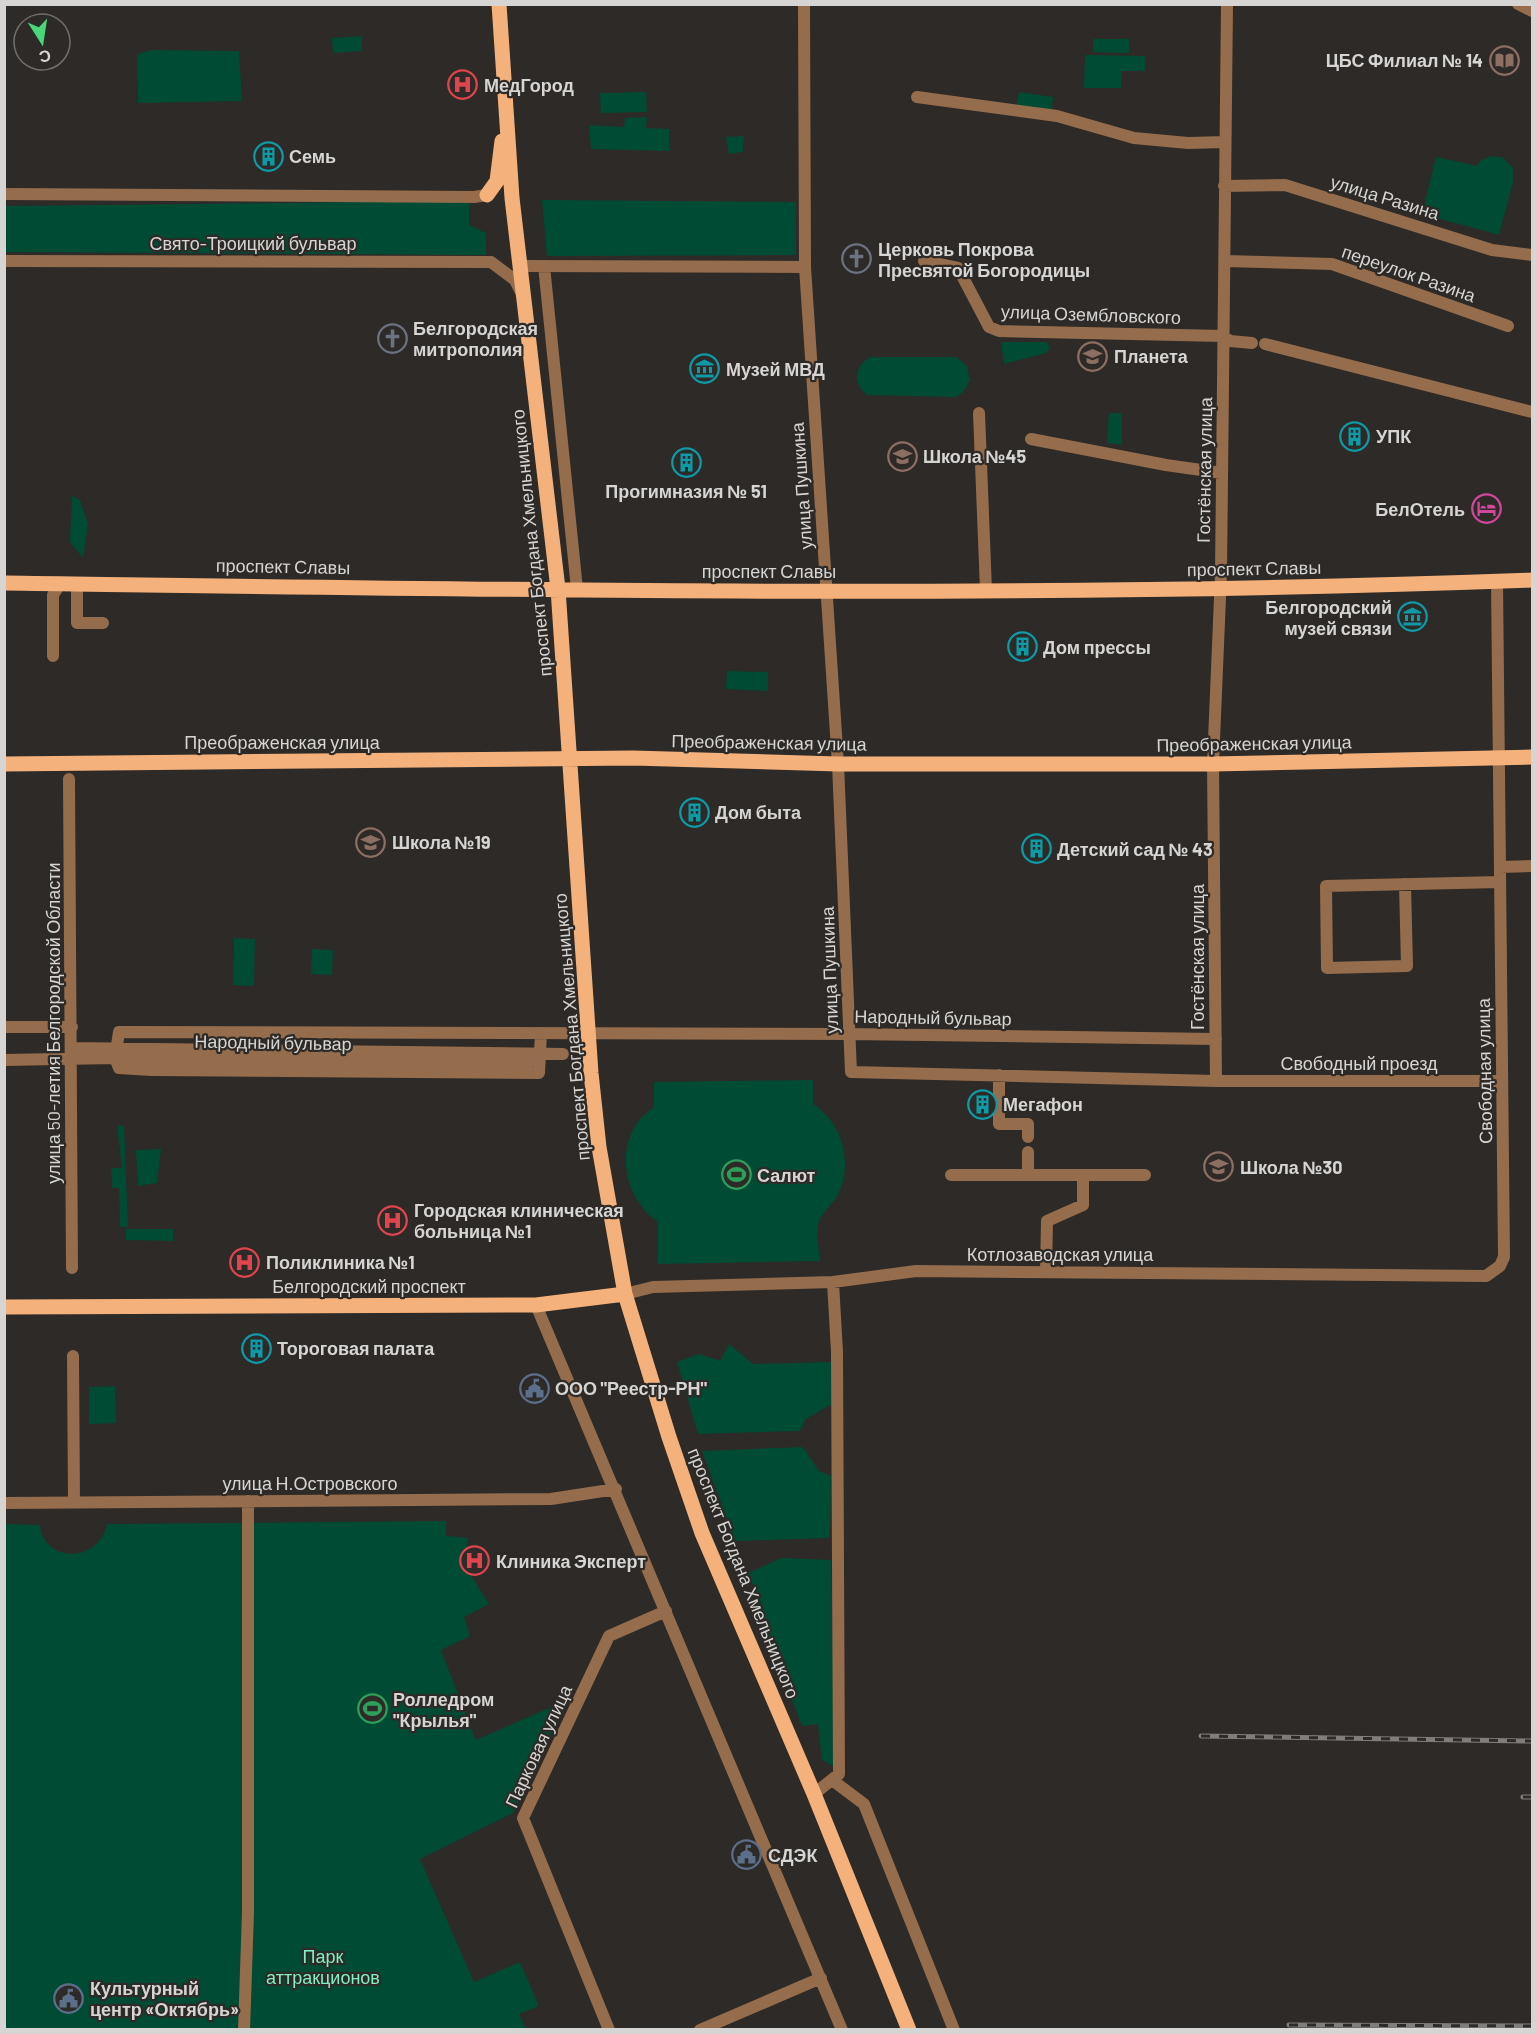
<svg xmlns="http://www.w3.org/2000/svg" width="1537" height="2034" font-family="Barlow,sans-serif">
<rect width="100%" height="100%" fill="#2d2a27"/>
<path fill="#004b34" d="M362 36V51L333 53 332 38Z
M1093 39H1129V53L1093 52Z
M151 50 239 51 242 101 138 103 137 54Z
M1085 55 1146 56 1145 71H1122L1121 88H1084Z
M646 92 647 112 601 113 600 93Z
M1019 92 1053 97 1051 114 1016 109Z
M647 117 646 128 669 129V151L591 149 589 125 624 127 625 118Z
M744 136 743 152 729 154 726 137Z
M1490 156 1502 157 1513 168V182L1499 235 1422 214 1436 157 1477 166 1480 161Z
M542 200 796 202V255L547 256Z
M469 201V225L486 233V255L5 252 4 206Z
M1001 342H1046L1050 347 1046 353 1004 364Z
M870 357H956L967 366 970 380 963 392 956 397 867 395C853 384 854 366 870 357Z
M1109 413H1122V445L1107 443Z
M72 496 80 500 88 524 83 558 70 542Z
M727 671 768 672V691L726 689Z
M234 938 255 939 254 986 233 985Z
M312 949 333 950 332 975 311 974Z
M813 1080V1104C843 1123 854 1165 837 1196 833 1204 824 1211 820 1219 815 1228 819 1250 820 1261L658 1264V1222C619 1196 613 1133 654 1107V1082Z
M117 1125 124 1126 128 1227H120L119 1188H112L111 1168H122Z
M161 1149 157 1183 138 1186 136 1150Z
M126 1229H173V1241L126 1240Z
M729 1344 753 1364 831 1362 832 1404 806 1419 800 1431 698 1434 677 1362 699 1354 720 1361Z
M115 1386 116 1423 89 1424V1387Z
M803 1447 819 1471 831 1476 830 1538 735 1541 702 1451Z
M446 1521V1536L468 1538 464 1564 489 1604 464 1617 470 1636 441 1650 476 1740 567 1700 513 1813 420 1859 474 1982 520 1962 539 2006 519 2014 526 2029H5V1524L40 1525C44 1563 98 1564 107 1524Z
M782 1558 831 1560 835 1767 822 1760 818 1724 802 1726 767 1637 762 1606 748 1573Z"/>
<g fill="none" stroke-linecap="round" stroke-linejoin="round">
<path stroke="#956c4c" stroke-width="12" d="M804 4 805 267 838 764 851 1072 1216 1081H1502
M1518 4 1532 11
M917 97 1057 116 1134 138 1188 143 1225 142
M1224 186 1285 185 1492 250 1532 255
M4 194 474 197 487 195
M4 261 491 262 515 280 521 292
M924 261 958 268 989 327 999 331 1223 336 1230 341 1252 343
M1225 261 1332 264 1508 326
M521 266 805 267
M544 266 577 589
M1265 344 1532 412
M979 413 986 590
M1031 439 1166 465 1222 473
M77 584V623H103
M53 656V595L60 584
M69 779 72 1268
M1500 867 1532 866
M1405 884 1407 966 1327 968 1326 886 1500 882
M4 1027H72
M541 1033 539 1073 151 1070 119 1068 115 1058 119 1032 850 1034 1216 1039
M71 1048 563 1054
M4 1060 115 1058 528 1063 537 1054
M999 1075V1124H1028V1137
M1216 1081 1213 764 1221 574 1227 4
M1028 1152V1175
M951 1175H1145
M1046 1272 1047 1221 1083 1205V1175
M625 1294 653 1287 833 1282 916 1271 1486 1276 1500 1266 1504 1257 1497 581
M536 1305 842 2030
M73 1356 74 1502
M4 1503 551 1499 616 1489
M832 1780 864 1804 954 2030
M814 1794 839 1774 837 1352 833 1282
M244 2030 248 1912V1501
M609 2030 523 1818 609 1636 666 1611
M700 2030 821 1978"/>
<path stroke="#f5b17b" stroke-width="15" d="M499 4 512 198 558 589 591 1073 599 1147 625 1294 669 1437 702 1533 814 1794 909 2030
M487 195 497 181 502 141
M4 583C514 590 1024 599 1532 580
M4 764 633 758 838 764H1213L1532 757
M4 1307 536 1305 625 1294"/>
<defs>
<path id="rail" d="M1201 1736 1532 1741
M1523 1797H1532
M1289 2025 1532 2026"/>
</defs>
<use href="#rail" stroke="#807d7b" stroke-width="5"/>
<use href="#rail" stroke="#2d2a27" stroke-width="3" stroke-dasharray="9" stroke-linecap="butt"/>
</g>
<defs>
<symbol id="library-ring" viewBox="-11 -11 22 22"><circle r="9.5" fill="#2d2a27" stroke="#8d6e63" stroke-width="1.5"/><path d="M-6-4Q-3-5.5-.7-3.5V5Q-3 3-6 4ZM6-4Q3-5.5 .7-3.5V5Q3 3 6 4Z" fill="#8d6e63"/></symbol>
<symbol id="hospital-ring" viewBox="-11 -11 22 22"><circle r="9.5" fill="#2d2a27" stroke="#e0444e" stroke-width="1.5"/><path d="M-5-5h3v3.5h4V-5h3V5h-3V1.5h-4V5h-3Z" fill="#e0444e"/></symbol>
<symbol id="building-ring" viewBox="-11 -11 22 22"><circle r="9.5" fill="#2d2a27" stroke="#0f9aa8" stroke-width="1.5"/><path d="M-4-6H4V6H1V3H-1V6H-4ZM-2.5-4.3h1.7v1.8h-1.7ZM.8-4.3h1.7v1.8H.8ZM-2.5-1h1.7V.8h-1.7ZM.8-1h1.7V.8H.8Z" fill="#0f9aa8"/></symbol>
<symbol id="church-ring" viewBox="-11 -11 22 22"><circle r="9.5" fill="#2d2a27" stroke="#6b7280" stroke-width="1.5"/><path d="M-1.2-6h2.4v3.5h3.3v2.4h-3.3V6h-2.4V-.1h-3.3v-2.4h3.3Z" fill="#6b7280"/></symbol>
<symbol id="school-ring" viewBox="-11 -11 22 22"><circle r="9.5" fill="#2d2a27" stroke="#8d6e63" stroke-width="1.5"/><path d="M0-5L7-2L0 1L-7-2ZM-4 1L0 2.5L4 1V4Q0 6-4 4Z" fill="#8d6e63"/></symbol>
<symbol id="museum-ring" viewBox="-11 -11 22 22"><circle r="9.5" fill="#2d2a27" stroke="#0f9aa8" stroke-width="1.5"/><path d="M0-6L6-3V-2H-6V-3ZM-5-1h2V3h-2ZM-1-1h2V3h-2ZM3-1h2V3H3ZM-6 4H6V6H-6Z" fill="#0f9aa8"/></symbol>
<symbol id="hotel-ring" viewBox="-11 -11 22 22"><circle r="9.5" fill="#2d2a27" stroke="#d1479c" stroke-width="1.5"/><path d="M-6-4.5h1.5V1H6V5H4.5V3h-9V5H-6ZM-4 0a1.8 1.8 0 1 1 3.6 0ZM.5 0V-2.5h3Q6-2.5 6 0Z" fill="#d1479c"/></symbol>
<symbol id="stadium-ring" viewBox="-11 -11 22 22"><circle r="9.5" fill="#2d2a27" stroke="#2e9e5b" stroke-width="1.5"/><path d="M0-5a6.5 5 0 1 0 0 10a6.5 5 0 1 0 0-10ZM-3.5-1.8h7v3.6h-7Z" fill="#2e9e5b"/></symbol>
<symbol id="civic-ring" viewBox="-11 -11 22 22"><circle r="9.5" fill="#2d2a27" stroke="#5c6f8a" stroke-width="1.5"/><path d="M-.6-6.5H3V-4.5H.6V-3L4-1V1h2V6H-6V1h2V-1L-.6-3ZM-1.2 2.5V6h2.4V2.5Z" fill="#5c6f8a"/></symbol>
</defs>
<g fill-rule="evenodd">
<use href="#library-ring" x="1488" y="44" width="33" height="33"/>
<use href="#hospital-ring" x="446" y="68" width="33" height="33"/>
<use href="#building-ring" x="252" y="140" width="33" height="33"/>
<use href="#church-ring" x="840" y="242" width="33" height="33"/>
<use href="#church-ring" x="376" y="322" width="33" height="33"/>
<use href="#school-ring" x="1076" y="340" width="33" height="33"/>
<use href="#museum-ring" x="688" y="352" width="33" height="33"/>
<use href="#building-ring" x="1338" y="420" width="33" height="33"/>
<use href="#school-ring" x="886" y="440" width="33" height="33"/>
<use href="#building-ring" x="670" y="446" width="33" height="33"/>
<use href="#hotel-ring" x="1470" y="492" width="33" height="33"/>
<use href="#museum-ring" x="1396" y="600" width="33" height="33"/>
<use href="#building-ring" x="1006" y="630" width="33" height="33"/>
<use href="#building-ring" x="678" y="796" width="33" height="33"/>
<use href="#school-ring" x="354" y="826" width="33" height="33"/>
<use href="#building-ring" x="1020" y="832" width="33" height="33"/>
<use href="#building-ring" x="966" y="1088" width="33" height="33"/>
<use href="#school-ring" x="1202" y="1150" width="33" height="33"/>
<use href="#stadium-ring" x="720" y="1158" width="33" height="33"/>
<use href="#hospital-ring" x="376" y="1204" width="33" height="33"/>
<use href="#hospital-ring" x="228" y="1246" width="33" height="33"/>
<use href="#building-ring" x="240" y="1332" width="33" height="33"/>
<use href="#civic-ring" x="518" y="1372" width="33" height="33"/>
<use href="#hospital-ring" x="458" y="1544" width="33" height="33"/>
<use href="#stadium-ring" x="356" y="1692" width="33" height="33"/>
<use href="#civic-ring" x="730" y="1838" width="33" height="33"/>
<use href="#civic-ring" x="52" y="1982" width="33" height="33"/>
</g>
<g text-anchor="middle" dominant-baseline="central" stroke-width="4.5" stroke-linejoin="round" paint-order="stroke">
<g font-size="18" font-weight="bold" fill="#d7d5d3" stroke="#2d2a27" text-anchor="start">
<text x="1483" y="60" text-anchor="end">ЦБС Филиал № 14</text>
<text x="484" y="85">МедГород</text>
<text x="289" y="156">Семь</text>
<text x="878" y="249">Церковь Покрова<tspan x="878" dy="21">Пресвятой Богородицы</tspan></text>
<text x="413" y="328">Белгородская<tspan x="413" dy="21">митрополия</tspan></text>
<text x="1114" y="356">Планета</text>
<text x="726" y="369">Музей МВД</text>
<text x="1376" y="436">УПК</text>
<text x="923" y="456">Школа №45</text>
<text x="686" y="491" text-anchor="middle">Прогимназия № 51</text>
<text x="1465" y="509" text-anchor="end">БелОтель</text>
<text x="1392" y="607" text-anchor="end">Белгородский<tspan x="1392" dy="21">музей связи</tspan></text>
<text x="1043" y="647">Дом прессы</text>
<text x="715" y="812">Дом быта</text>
<text x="392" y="842">Школа №19</text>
<text x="1057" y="849">Детский сад № 43</text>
<text x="1003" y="1104">Мегафон</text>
<text x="1240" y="1167">Школа №30</text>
<text x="757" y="1175">Салют</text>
<text x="414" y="1210">Городская клиническая<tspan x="414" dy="21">больница №1</tspan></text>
<text x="266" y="1262">Поликлиника №1</text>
<text x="277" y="1348">Тороговая палата</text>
<text x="555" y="1388">ООО "Реестр-РН"</text>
<text x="496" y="1561">Клиника Эксперт</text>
<text x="393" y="1699">Ролледром<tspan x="393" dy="21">"Крылья"</tspan></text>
<text x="768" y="1855">СДЭК</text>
<text x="90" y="1988">Культурный<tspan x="90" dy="21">центр «Октябрь»</tspan></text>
</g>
<g font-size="18" fill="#d7d5d3" stroke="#2d2a27">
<text transform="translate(1385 197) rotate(17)">улица Разина</text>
<text x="253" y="243">Свято-Троицкий бульвар</text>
<text transform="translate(1409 273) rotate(19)">переулок Разина</text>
<text transform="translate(1091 314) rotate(2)">улица Озембловского</text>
<text transform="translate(1204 470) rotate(-89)">Гостёнская улица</text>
<text transform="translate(801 486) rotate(-94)">улица Пушкина</text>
<text transform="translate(531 543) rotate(-96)">проспект Богдана Хмельницкого</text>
<text transform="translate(283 566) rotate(1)">проспект Славы</text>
<text transform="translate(1254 568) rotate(-1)">проспект Славы</text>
<text x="769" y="571">проспект Славы</text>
<text x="282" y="742">Преображенская улица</text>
<text transform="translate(769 742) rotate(1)">Преображенская улица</text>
<text transform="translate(1254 743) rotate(-1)">Преображенская улица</text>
<text transform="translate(1197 957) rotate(-90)">Гостёнская улица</text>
<text transform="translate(829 970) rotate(-92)">улица Пушкина</text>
<text transform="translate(933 1017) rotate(1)">Народный бульвар</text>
<text transform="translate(53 1023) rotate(-90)">улица 50-летия Белгородской Области</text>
<text transform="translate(571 1027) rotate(-95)">проспект Богдана Хмельницкого</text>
<text transform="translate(273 1042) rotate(1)">Народный бульвар</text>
<text x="1359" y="1063">Свободный проезд</text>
<text transform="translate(1484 1071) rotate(-91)">Свободная улица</text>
<text x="1060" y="1254">Котлозаводская улица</text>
<text x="369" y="1286">Белгородский проспект</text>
<text x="310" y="1483">улица Н.Островского</text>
<text transform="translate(744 1573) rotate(68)">проспект Богдана Хмельницкого</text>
<text transform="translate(538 1746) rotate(-65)">Парковая улица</text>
</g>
<g font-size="18" fill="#7ff1c2" stroke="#2d2a27">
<text x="323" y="1956">Парк<tspan x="323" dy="21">аттракционов</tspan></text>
</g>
</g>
<rect width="1537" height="2034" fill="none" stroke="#d7d5d3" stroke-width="12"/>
<g transform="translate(42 42) rotate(168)"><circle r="28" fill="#2d2a27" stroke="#716e6c" stroke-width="1.5"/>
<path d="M0-4.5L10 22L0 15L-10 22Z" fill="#48d779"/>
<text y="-9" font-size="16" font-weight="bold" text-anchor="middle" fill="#d7d5d3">С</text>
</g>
</svg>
